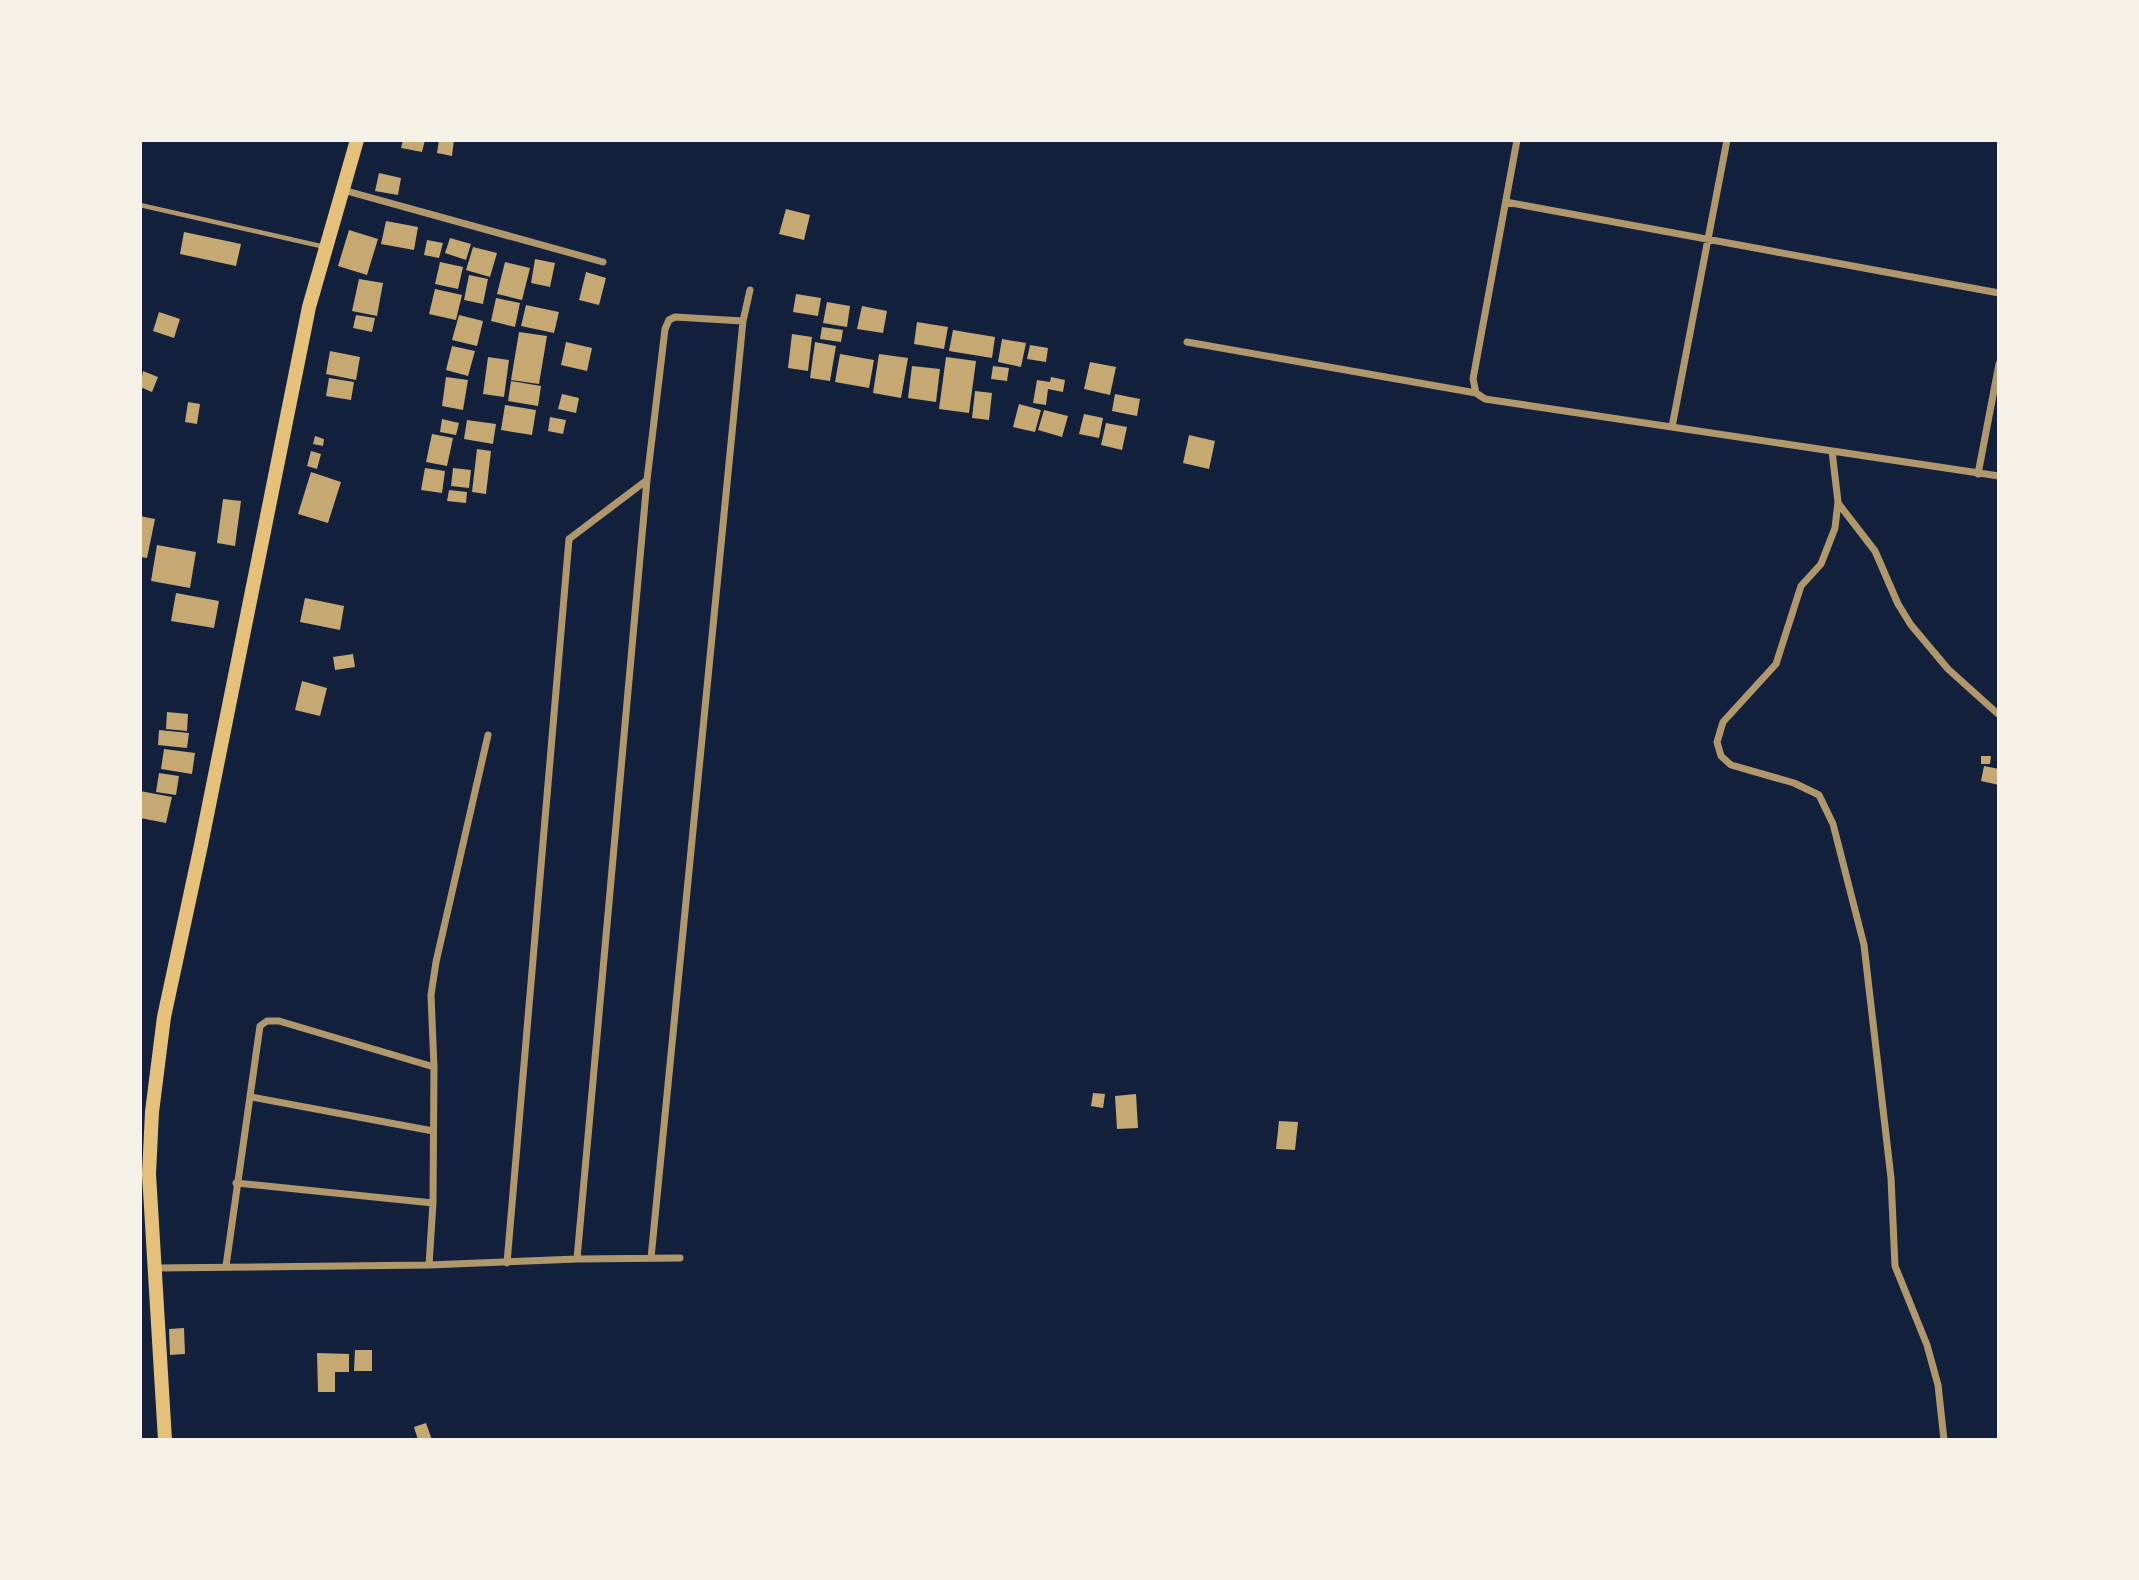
<svg xmlns="http://www.w3.org/2000/svg" width="2139" height="1580" font-family="'Space Grotesk',sans-serif">
<rect width="100%" height="100%" fill="#14213d"/>
<path fill="#c6a872" d="M403 140H425L422 152 401 148Z
M439 140H454L452 156 437 153Z
M379 173 401 178 398 195 375 191Z
M786 209 810 215 804 240 779 234Z
M386 221 418 227 414 250 381 244Z
M349 230 378 239 367 275 338 266Z
M184 232 241 244 236 266 180 254Z
M450 238 471 244 466 260 445 253Z
M427 240 443 243 439 258 424 255Z
M473 247 497 253 490 277 466 270Z
M535 259 555 263 550 287 531 283Z
M440 262 463 267 458 289 435 284Z
M505 262 530 268 522 300 497 294Z
M586 272 606 278 599 305 579 300Z
M469 275 488 279 483 304 464 300Z
M359 279 383 283 377 316 352 311Z
M435 289 462 295 456 320 429 314Z
M796 294 821 298 818 316 793 312Z
M496 298 520 303 515 327 491 321Z
M827 302 850 306 847 327 823 323Z
M526 305 559 312 554 333 521 326Z
M862 306 887 311 883 333 857 329Z
M159 312 180 319 174 338 153 331Z
M356 315 375 318 372 332 353 328Z
M459 315 483 321 477 346 452 340Z
M917 322 948 327 944 349 914 344Z
M822 327 843 330 841 342 820 339Z
M953 330 995 337 992 358 949 351Z
M519 332 547 336 539 384 511 380Z
M792 334 812 337 808 371 788 368Z
M1002 339 1026 343 1021 367 998 362Z
M566 342 592 348 587 371 561 365Z
M815 342 836 346 830 381 810 378Z
M1030 345 1048 348 1046 362 1027 359Z
M452 346 475 351 468 376 446 370Z
M330 351 360 357 356 380 326 374Z
M840 354 874 360 869 388 835 382Z
M879 354 908 358 901 398 873 393Z
M488 357 509 360 504 397 483 394Z
M946 357 976 361 969 413 939 409Z
M1090 362 1116 367 1110 395 1084 389Z
M912 366 940 369 936 402 908 398Z
M993 366 1009 368 1007 381 991 379Z
M143 371 158 377 152 392 140 387Z
M446 377 468 380 463 410 442 406Z
M1051 377 1065 380 1063 392 1048 389 1046 405 1033 403 1037 380 1050 382Z
M329 378 354 382 351 400 326 396Z
M511 381 541 386 538 406 508 401Z
M975 391 992 393 989 420 972 418Z
M562 394 579 398 576 413 558 409Z
M1115 394 1140 399 1137 416 1112 411Z
M188 402 200 404 197 424 185 422Z
M1019 404 1041 410 1035 432 1013 427Z
M505 405 536 410 532 435 501 430Z
M1044 410 1068 416 1062 437 1038 430Z
M1084 414 1103 418 1099 438 1079 434Z
M550 417 566 420 563 434 548 431Z
M442 419 459 423 456 435 440 432Z
M467 420 496 424 493 444 464 439Z
M1106 423 1127 427 1122 450 1101 445Z
M432 434 453 438 447 466 426 462Z
M1189 435 1215 441 1209 469 1183 463Z
M315 436 324 439 323 446 313 444Z
M477 449 491 451 486 494 472 492Z
M311 451 321 454 317 469 307 466Z
M425 468 445 471 442 493 421 490Z
M453 468 471 470 469 488 451 486Z
M311 472 341 482 328 523 298 514Z
M449 490 467 492 466 503 447 501Z
M223 499 241 501 235 546 217 543Z
M140 516 155 519 147 558 140 557Z
M157 545 196 552 190 588 151 581Z
M176 593 219 601 214 628 171 621Z
M305 598 344 606 340 630 300 622Z
M353 654 355 667 335 670 333 657Z
M302 681 327 688 320 716 295 710Z
M167 712 188 714 187 731 166 729Z
M159 730 189 733 187 748 158 745Z
M164 749 195 753 192 774 161 769Z
M1981 756H1991L1990 764H1981Z
M1984 766 1999 769V785L1981 781Z
M159 773 179 776 176 795 156 792Z
M140 791 172 797 166 823 140 818Z
M1093 1093 1105 1094 1103 1108 1091 1106Z
M1136 1094 1138 1128 1117 1129 1115 1096Z
M1279 1121 1298 1122 1295 1150 1276 1149Z
M184 1328 185 1354 170 1355 169 1329Z
M355 1350H372V1371H354Z
M317 1353 349 1354V1372H335V1392H318Z
M426 1423 432 1440H418L414 1427Z"/>
<g fill="none" stroke-linecap="round" stroke-linejoin="round">
<path stroke="#b1986c" stroke-width="4.5" d="M140 205 325 247"/>
<path stroke="#b1986c" stroke-width="7" d="M1517 140 1473 379 1476 393 1485 399 1999 476
M343 190 603 262
M1506 202 1999 293
M1187 342 1476 393
M1672 427 1727 140
M1832 451 1838 502 1835 528 1821 564 1801 586 1776 664 1723 722 1717 742 1721 756 1731 765 1794 783 1819 795 1833 824 1864 945 1891 1178 1895 1266 1927 1345 1938 1385 1944 1440
M1978 474 1999 364
M1838 503 1875 551 1898 604 1911 625 1948 669 1998 714
M251 1097 433 1131
M236 1183 433 1203
M651 1258 743 321 750 290
M577 1259 647 480 665 329 669 320 675 317 743 321
M507 1263 569 539 647 480
M429 1265 433 1203 434 1067 431 995 436 962 488 735
M226 1266 260 1026 267 1021H279L434 1067
M154 1268 429 1265 577 1259 680 1258"/>
<path stroke="#e5c07b" stroke-width="14" d="M165 1440 149 1174 152 1112 164 1017 201 845 309 307 357 140"/>
</g>
<rect width="2139" height="1580" fill="none" stroke="#f6f1e7" stroke-width="284"/>
</svg>
